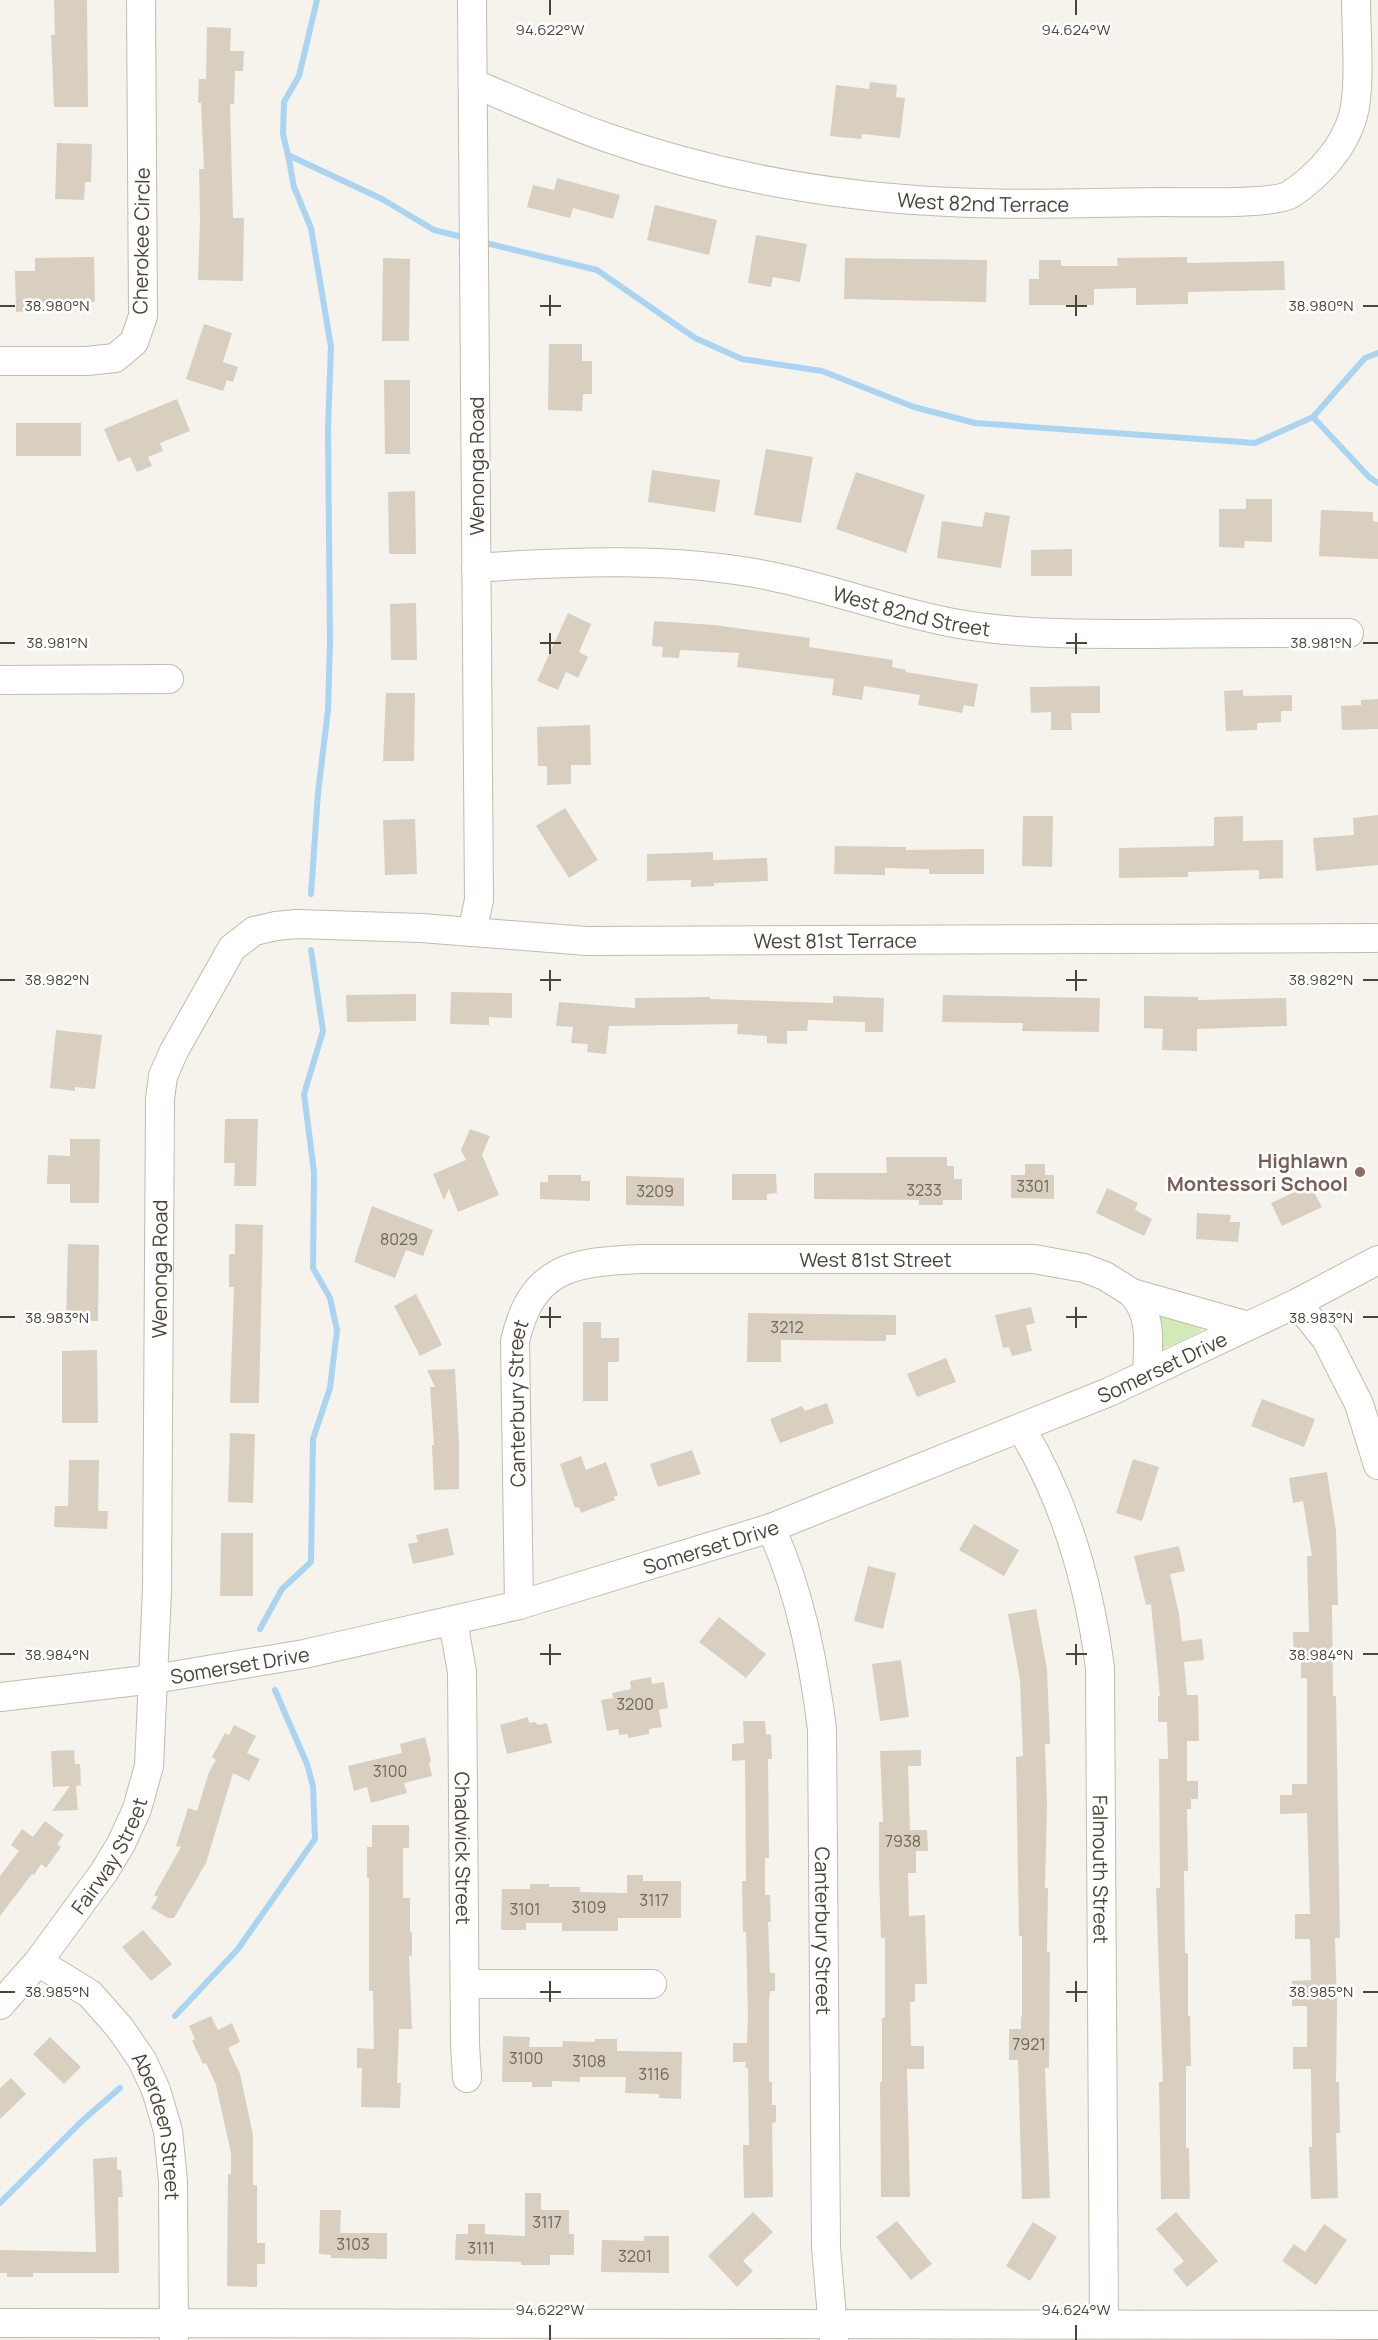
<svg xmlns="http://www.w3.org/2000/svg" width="1378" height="2340" font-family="Manrope,sans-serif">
<rect width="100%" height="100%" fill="#f6f3ec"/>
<path fill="#d2eab5" d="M1159 1313 1203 1326 1200 1332 1163 1349 1160 1348Z"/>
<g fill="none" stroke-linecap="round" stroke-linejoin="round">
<path stroke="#a9d4f2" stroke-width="6" d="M317 0 299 76 284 102 283 134 288 155 382 199 434 230 466 238
M288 155 294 187 311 228 331 347 328 428 330 643 328 710 318 793 311 894
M482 242 597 270 695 338 742 359 822 371 914 407 975 423 1255 443 1313 417 1365 358 1378 353
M1313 417 1369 477 1378 483
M260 1629 282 1589 311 1562 313 1439 330 1388 337 1330 330 1298 313 1268 314 1172 304 1094 323 1031 311 950
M175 2016 238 1949 315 1839 313 1786 307 1764 275 1690
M0 2203 83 2120 120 2088"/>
</g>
<path fill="#d8cfc1" d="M54 0H87L88 107H54L51 35H55Z
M207 27 231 28 230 51H244L243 71H235L234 104H230L233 218H244L243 281 198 280 200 218 199 169H204L201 103H198L199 79H206Z
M870 82 897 85 896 97 905 98 900 138 862 134 861 139 830 136 836 85 869 89Z
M57 143 92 144 91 182H85L84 200 55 199Z
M557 178 620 195 613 219 573 208 570 218 527 207 533 185 554 190Z
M655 205 717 220 709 255 647 240Z
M756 235 807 244 800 282 773 277 771 287 748 283Z
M94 257 95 302 33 303 34 311 16 312 15 271H35V258Z
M1187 257V263L1284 261 1285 290 1188 292V304L1136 305V288L1094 289V305H1029V279H1039V260H1061V266H1118L1117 258Z
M383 258 410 259 409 341H382Z
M845 258 987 260 986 302 844 299Z
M204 324 232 333 223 362 238 367 233 382 227 380 223 391 186 379Z
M549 344H582V361H592V394H583L582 411 548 410Z
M384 380H410V454H385Z
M177 399 190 431 160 443 163 451 148 457 152 466 137 472 130 457 118 462 104 429Z
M16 423H81V456H16Z
M766 449 813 457 801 523 754 515Z
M652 470 720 480 715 512 648 502Z
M856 472 925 495 906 553 836 529Z
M415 491 416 554H389L388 492Z
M1246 499H1272V542L1245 541 1244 548 1219 547V509H1246Z
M1321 510 1373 512V521L1378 522V559L1319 556Z
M985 512 1010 516 1001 568 937 558 942 521 982 527Z
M1072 549V576H1031V550Z
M416 603 417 660H391L390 604Z
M568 613 591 624 579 652 588 657 578 678 566 672 558 690 537 681Z
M654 621 714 625 810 638 809 647 893 660 892 667 906 670V672L978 684 974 707 964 705 962 713 918 705 920 695 864 686 862 700 832 695 834 679 737 667 739 653 680 650 679 658 662 657 663 647 652 646Z
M1100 686V713H1071L1072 730H1051V712L1031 713 1030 687Z
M1243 690V696L1292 695V711H1281V722L1257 723V730L1226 731 1224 691Z
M386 693H415L414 761H383Z
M1378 699V729L1342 730 1341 706 1361 705V700Z
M590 725 591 765H571V784L547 785V766H538L537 727Z
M565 808 598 860 569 878 536 826Z
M1378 815V865L1316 871 1313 838 1354 835 1353 818Z
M1023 816H1053L1052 867 1022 866Z
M1243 816V841L1283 840V878L1259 879V870L1188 872V877L1119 878V848L1214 846V817Z
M415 819 417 874 385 875 383 820Z
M835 846 906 847V850L984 849V874H929V869L885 868V875L834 874Z
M713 852V860L767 858 768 881 714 883V886L691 887V880L647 881V854Z
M451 992 512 993V1018L489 1017V1025L450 1024Z
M416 994V1021L347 1022 346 995Z
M943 995 1100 998 1099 1032 1022 1031 1023 1023 942 1022Z
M833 996 884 998 883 1032H865V1022L808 1020 807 1031H787V1044L767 1043V1036L737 1034 738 1024 609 1026 606 1054 587 1052 588 1044 571 1043 573 1027 556 1026 559 1002 635 1008V998L710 997V999L833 1003Z
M1144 996 1198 997V1000L1286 998 1287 1026 1197 1029V1051L1162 1050 1163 1029 1144 1028Z
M56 1030 102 1035 95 1089 75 1087V1091L50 1088Z
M225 1119H258L256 1186H234L235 1163H224Z
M470 1129 490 1136 482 1155 499 1195 458 1212 449 1189 444 1200 433 1174 466 1160 461 1150Z
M70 1139H100L99 1203H70V1184H47L48 1155 70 1156Z
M886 1157H947V1166H954V1179H962V1200H943V1205H919V1200L814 1199V1173H887Z
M1025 1164H1045V1175H1054V1199L1011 1198V1175H1025Z
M732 1174H776L777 1193 767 1194V1200H732Z
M548 1175H581V1181H590V1201L540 1199V1182H548Z
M626 1176 684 1178V1206L626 1205Z
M1310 1185 1322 1207 1282 1226 1271 1203Z
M1107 1188 1138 1203 1135 1210 1152 1219 1144 1236 1096 1213Z
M372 1206 433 1230 423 1256 406 1250 395 1278 354 1262Z
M1197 1213 1231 1215 1230 1222H1240L1238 1242 1196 1239Z
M235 1224 263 1225 259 1403H230L234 1287H229V1254H235Z
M68 1244 99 1245 98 1321H66Z
M416 1294 442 1345 420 1356 394 1306Z
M1031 1307 1035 1323 1026 1325 1032 1351 1012 1356 1009 1347 1003 1348 995 1315Z
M748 1313 896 1315V1335H886V1341L781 1340V1362H747Z
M583 1322H601V1338H619V1362H608V1401H583Z
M97 1350 98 1423H62V1351Z
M946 1358 956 1382 917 1397 907 1374Z
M455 1369 459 1445V1489L434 1490 432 1445H434L430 1387H435L427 1370Z
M1262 1399 1315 1419 1304 1447 1251 1426Z
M827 1403 834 1423 780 1443 770 1419 802 1406 805 1411Z
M230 1433 255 1434 253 1503 228 1502Z
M692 1450 701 1474 658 1487 650 1464Z
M581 1456 586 1470 606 1462 618 1495 614 1497 615 1500 581 1513 579 1507 575 1508 560 1464Z
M1133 1459 1159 1467 1142 1521 1116 1513Z
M69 1460H99L98 1511H108L107 1529 54 1527 55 1506H68Z
M1327 1472 1336 1531 1338 1605H1332L1333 1696H1336L1340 1938H1335L1337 2004 1336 2082H1339L1340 2133H1336L1338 2198 1311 2199 1309 2147H1312L1311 2069H1293V2047H1307V2006H1292V1981L1311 1980 1310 1939H1295V1914H1310L1307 1813 1280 1814V1795H1292V1784H1307V1678H1301V1659H1294L1293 1632H1309L1307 1556H1312L1303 1501 1293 1503 1289 1478Z
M974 1524 1019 1550 1004 1576 959 1550Z
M448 1528 454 1555 413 1564 408 1544 418 1542 416 1535Z
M221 1533H253V1596H220Z
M1179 1546 1185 1571 1170 1574 1179 1614 1182 1641 1202 1639 1204 1660 1184 1662 1187 1695H1198L1199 1741H1187V1781H1198V1799H1191V1809H1187L1188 1871H1184L1185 1953H1188V2016H1190L1191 2066H1186V2148H1189L1190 2199H1161L1159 2082H1163L1156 1888H1160L1159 1759H1168L1167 1722H1158V1696H1160L1151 1604 1146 1605 1134 1556Z
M868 1566 896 1573 883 1629 854 1621Z
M1036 1609 1047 1669 1050 1744H1045L1047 1806 1045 1888H1048L1047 1952H1050L1049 2068H1045L1050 2198 1022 2199 1018 2060H1009V2029H1021V2017H1022V1936H1019L1016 1757 1023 1756 1020 1680 1008 1614Z
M719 1617 766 1654 746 1678 699 1642Z
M901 1660 909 1717 880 1721 872 1664Z
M651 1677 652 1684 664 1682 668 1708 659 1710 662 1727 649 1729V1734L628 1738V1734L619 1735 618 1729 607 1731 601 1700 613 1698 612 1693 631 1689 630 1681Z
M528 1717 529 1723 535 1722 538 1725 547 1723 552 1743 507 1754 500 1725Z
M743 1721H765L766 1735 771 1734 772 1759H768L769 1858H765V1895H770L771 1922H768L770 1973H775V1991H770L769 2002V2082H772V2105H776V2122L772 2123 773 2197 744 2198 743 2145H749L748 2068H745L746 2062H733V2043H747L748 2017 746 1932H743L742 1881H746L745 1760 732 1761V1744L744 1743Z
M234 1725 256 1736 247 1753 260 1759 249 1781 233 1773 206 1863 174 1918H168L151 1908 158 1897 154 1895 181 1847 176 1846 188 1808 197 1811 209 1772 216 1760 212 1757 225 1733 229 1735Z
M425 1737 431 1761 429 1763 432 1776 404 1783 407 1793 371 1803 367 1787 354 1791 348 1766 402 1753 400 1744Z
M74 1750 75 1764H80L81 1785 76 1786 78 1810 52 1811 70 1786 53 1787 51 1751Z
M921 1750V1766H908L910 1830H927L928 1851H916V1873H908L909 1916 925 1915 927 1984H915V2002H910L911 2046H924V2069H907L910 2197H881L880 2082H882V2018H885V1938H881L879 1873V1822H883L880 1751Z
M45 1821 64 1835 57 1844 61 1847 46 1868 41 1864 34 1875 32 1874 0 1916V1876L19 1851 11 1845 22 1829 33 1837Z
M372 1825H409V1848H403V1898H410V1932H412V1956H409L412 2029H399L397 2083H401L400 2108 361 2107 362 2068H357V2048L374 2049 373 1991H369V1878H367V1847H372Z
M627 1875H643V1881H681V1918H618V1931H562V1923H526V1930H501L502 1889H530V1884H549V1887H580V1892L627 1893Z
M143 1930 172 1964 151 1981 122 1947Z
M211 2016 218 2030 232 2023 240 2042 228 2048 240 2074 253 2135V2185H257V2243H265V2264H257V2287L227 2286 228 2174H231V2153L216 2085 206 2063 203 2064 192 2041 195 2039 189 2026Z
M503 2036 530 2037 529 2047H562L563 2041 595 2042V2039H617V2051L682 2052 681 2099 659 2098V2094L625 2093 626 2077H580V2082L552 2081V2087H532V2082H502Z
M50 2037 81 2067 64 2084 33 2054Z
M11 2078 26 2094 0 2119V2088Z
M117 2157V2170H121L123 2197H118L119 2273H33V2277H7V2273H0V2250L96 2252 93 2159Z
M525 2193H541V2210H569V2234H574V2255H550V2265H521V2262L455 2260 456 2234H468V2224H485V2234L525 2236Z
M320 2210H341L340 2233H387V2259L331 2258V2255L319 2254Z
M753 2212 773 2232 743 2261 753 2271 737 2287 708 2256Z
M1176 2212 1218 2261 1187 2287 1173 2270 1184 2261 1156 2229Z
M897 2221 932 2264 911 2280 876 2237Z
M1033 2222 1057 2237 1030 2281 1006 2266Z
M1324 2224 1347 2240 1316 2285 1282 2261 1294 2244 1305 2252Z
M644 2236H669V2273L601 2272 602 2240 644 2241Z"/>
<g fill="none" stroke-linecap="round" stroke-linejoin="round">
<defs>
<g id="minor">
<path id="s1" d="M473 83C517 102 560 121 605 137 685 165 769 184 853 194 955 207 1058 204 1160 202 1185 202 1275 205 1291 194 1318 176 1344 148 1353 116 1361 86 1356 33 1356 0"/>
<path d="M0 361H87L115 358 134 342 143 316 141 0"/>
<path id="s2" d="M476 568C569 561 679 557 770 576 834 589 895 613 959 624 1024 635 1089 634 1154 634 1219 633 1284 633 1349 633"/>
<path d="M0 680 169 679"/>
<path d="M472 932 479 900 472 0"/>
<path d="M1132 1293C1153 1316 1148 1344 1147 1373"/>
<path d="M1297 1303 1326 1339 1359 1404 1378 1465"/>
<path id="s3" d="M1021 1428C1066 1502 1089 1582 1100 1668L1104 2324"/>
<path id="s4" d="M771 1528C800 1592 813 1659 822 1729L826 2247 834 2340"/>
<path id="s5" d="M519 1605 515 1341C532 1267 573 1262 640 1259H1034L1084 1268 1105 1276 1132 1293 1248 1326"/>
<path id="s6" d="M453 1621 462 1672 465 2044 467 2078"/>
<path id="s7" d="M0 1697 154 1679 304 1654 519 1605 771 1528 1109 1392 1297 1303 1378 1260"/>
<path id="s8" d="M38 1962 90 1994 120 2028 142 2060 156 2090 168 2131 173 2181 174 2340"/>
<path d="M465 1984H652"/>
<path id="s9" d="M0 2005 38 1962 104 1872 121 1844 137 1809 149 1766 157 1590 160 1099 163 1076 174 1051 232 948 254 931 276 926 297 924 421 928 587 941 1375 938"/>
<path d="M0 2323 1378 2325"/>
</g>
</defs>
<use href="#minor" stroke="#c2bbae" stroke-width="30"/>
<use href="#minor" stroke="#fff" stroke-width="28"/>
</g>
<path fill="none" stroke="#4b4439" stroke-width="2" d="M550 0V15M1076 0V15M550 295V316M1076 295V316M0 306H15M540 306H561M1066 306H1087M1363 306H1378M550 633V654M1076 633V654M0 643H15M540 643H561M1066 643H1087M1363 643H1378M550 970V991M1076 970V991M0 980H15M540 980H561M1066 980H1087M1363 980H1378M550 1307V1328M1076 1307V1328M0 1317H15M540 1317H561M1066 1317H1087M1363 1317H1378M550 1644V1665M1076 1644V1665M0 1654H15M540 1654H561M1066 1654H1087M1363 1654H1378M550 1981V2002M1076 1981V2002M0 1992H15M540 1992H561M1066 1992H1087M1363 1992H1378M550 2325V2340M1076 2325V2340"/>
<circle fill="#8d6e63" stroke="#fff" stroke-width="2" cx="1360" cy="1172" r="6"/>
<g text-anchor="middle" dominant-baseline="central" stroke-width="5" stroke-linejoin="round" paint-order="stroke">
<g font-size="16" fill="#6e675b">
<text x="1033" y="1186">3301</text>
<text x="924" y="1190">3233</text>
<text x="655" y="1191">3209</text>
<text x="399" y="1239">8029</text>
<text x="787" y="1327">3212</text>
<text x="635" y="1704">3200</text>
<text x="390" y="1771">3100</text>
<text x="903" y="1841">7938</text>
<text x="654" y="1900">3117</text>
<text x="589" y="1907">3109</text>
<text x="525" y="1909">3101</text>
<text x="1029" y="2044">7921</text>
<text x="526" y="2058">3100</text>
<text x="589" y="2061">3108</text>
<text x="654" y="2074">3116</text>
<text x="547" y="2222">3117</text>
<text x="353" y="2244">3103</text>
<text x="481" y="2248">3111</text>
<text x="635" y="2256">3201</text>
</g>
<g font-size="20" fill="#4b4439" stroke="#fff">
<text stroke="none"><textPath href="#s1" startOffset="528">West 82nd Terrace</textPath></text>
<text transform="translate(141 241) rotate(-89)">Cherokee Circle</text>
<text transform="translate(476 466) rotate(-90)">Wenonga Road</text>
<text stroke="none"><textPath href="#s2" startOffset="441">West 82nd Street</textPath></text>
<text stroke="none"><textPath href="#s9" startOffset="1731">West 81st Terrace</textPath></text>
<text stroke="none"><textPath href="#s5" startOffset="666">West 81st Street</textPath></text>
<text stroke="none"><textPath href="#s9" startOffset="782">Wenonga Road</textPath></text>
<text stroke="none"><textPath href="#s7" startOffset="1214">Somerset Drive</textPath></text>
<text stroke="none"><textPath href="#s5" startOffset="202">Canterbury Street</textPath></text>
<text stroke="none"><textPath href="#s7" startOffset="728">Somerset Drive</textPath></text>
<text stroke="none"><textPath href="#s7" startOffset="242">Somerset Drive</textPath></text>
<text stroke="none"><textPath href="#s6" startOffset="228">Chadwick Street</textPath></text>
<text stroke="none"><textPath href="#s9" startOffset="186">Fairway Street</textPath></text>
<text stroke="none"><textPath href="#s3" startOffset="456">Falmouth Street</textPath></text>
<text stroke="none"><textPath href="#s4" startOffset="410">Canterbury Street</textPath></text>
<text stroke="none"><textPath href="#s8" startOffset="214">Aberdeen Street</textPath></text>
</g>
<g font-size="20" font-weight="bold" fill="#785e54" stroke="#fff" text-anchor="end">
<text x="1348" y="1160">Highlawn<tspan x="1348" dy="23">Montessori School</tspan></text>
</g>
</g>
<g font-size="15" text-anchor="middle" fill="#4b4439" stroke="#fff" stroke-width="5" stroke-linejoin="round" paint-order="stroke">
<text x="550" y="35">94.622°W</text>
<text x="1076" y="35">94.624°W</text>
<text x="1321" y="311">38.980°N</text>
<text x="57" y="311">38.980°N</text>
<text x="1321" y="648">38.981°N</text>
<text x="57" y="648">38.981°N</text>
<text x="1321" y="985">38.982°N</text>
<text x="57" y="985">38.982°N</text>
<text x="57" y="1323">38.983°N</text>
<text x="1321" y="1323">38.983°N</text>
<text x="1321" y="1660">38.984°N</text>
<text x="57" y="1660">38.984°N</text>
<text x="1321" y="1997">38.985°N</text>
<text x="57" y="1997">38.985°N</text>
<text x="550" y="2315">94.622°W</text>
<text x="1076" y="2315">94.624°W</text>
</g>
</svg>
